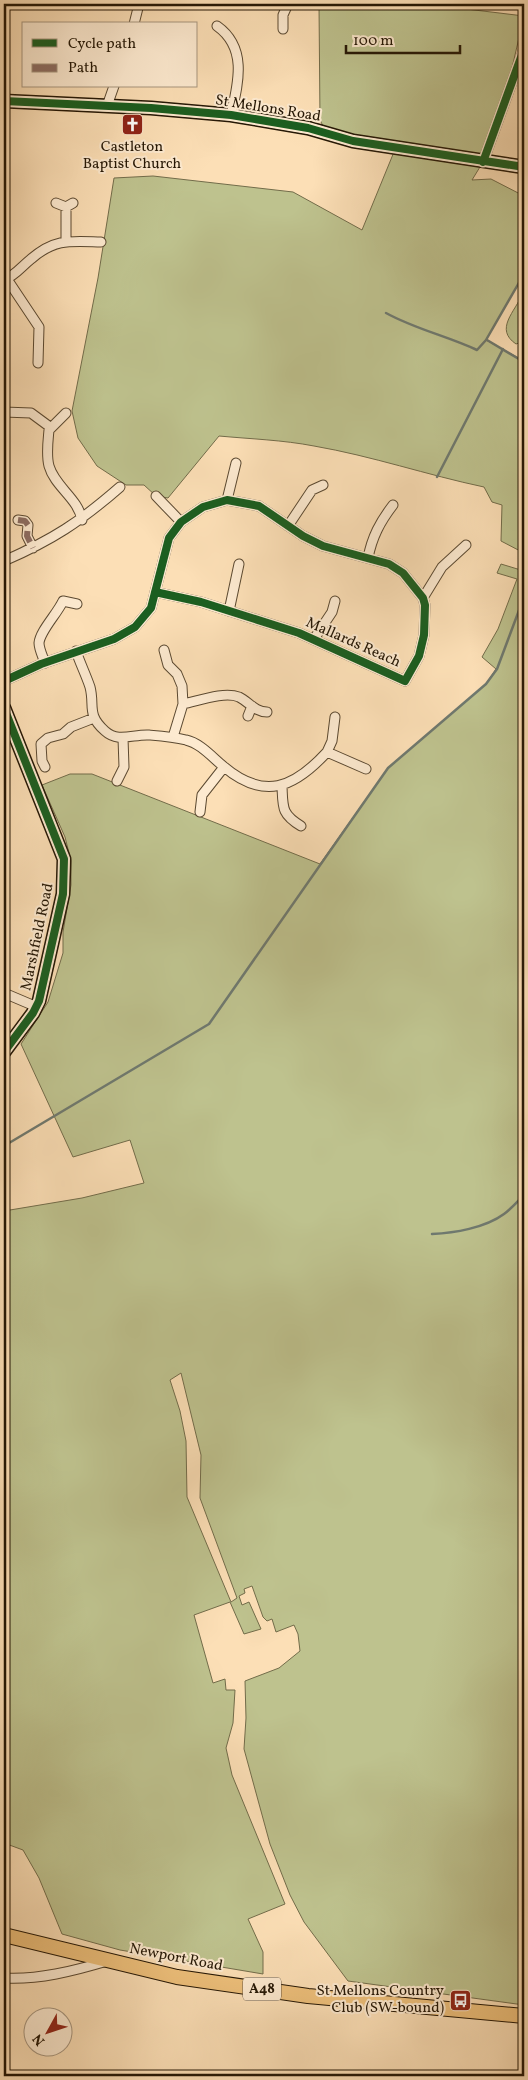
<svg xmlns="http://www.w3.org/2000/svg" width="528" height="2080" font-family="Vollkorn,serif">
<rect width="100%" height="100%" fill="#fcdfb6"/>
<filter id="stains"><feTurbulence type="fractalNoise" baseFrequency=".004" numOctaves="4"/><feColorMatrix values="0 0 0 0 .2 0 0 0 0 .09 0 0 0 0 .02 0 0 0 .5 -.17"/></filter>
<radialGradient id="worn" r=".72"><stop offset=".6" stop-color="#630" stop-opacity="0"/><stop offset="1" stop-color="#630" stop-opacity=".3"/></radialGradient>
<path fill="#bec28e" stroke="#726c4a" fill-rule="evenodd" d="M346 4H425L524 16 509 81 481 158 333 132 324 128 320 120 319 5Z
M396 147 483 162 472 180 491 179 524 196V274L486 340 524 361V553L501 541 502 505 492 502 484 487C427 475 372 456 314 446 283 440 251 439 219 436L168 498 156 496 144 485H126L97 466 78 438 72 411 98 278 114 178 153 176 293 192 362 230Z
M524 279V336L519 343 516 344C494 329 515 312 523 293 525 288 522 284 524 279Z
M501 564 524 571V2005L348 1981 304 1922 290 1895 270 1844 244 1749 246 1718 245 1681 279 1668 300 1651 298 1634 294 1625 276 1632 272 1619 267 1621 263 1617 252 1586 244 1589 245 1593 239 1596 242 1605 249 1602 261 1629 244 1634 230 1602 194 1615 213 1683 225 1679 226 1690H235L233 1723 226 1748 232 1775 285 1904 248 1919 263 1952V1974L120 1950 62 1934 39 1878 23 1850 4 1843V1211L82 1198 144 1183 130 1140 73 1157 21 1044 48 1002 63 953V932L71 885V861L65 837 42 785 70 774H92L320 864 388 768 486 684 496 669 482 657 498 629 517 579 497 573ZM181 1373 201 1455 200 1498 237 1598 231 1602 187 1497 186 1441 180 1411 170 1380Z"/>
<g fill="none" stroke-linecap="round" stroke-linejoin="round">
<path stroke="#6f796f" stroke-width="2.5" d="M386 313C415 329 447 336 477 350L486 340 524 274
M487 340 524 362
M437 477 503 349
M4 1146 209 1024 388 768 486 684 497 669 524 597
M432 1234C454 1233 485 1228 504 1214 511 1209 518 1201 524 1195"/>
<defs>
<path id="street" d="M134 24 139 4
M217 26C248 48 238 84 231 115
M283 29V15L288 4
M107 106 114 86
M483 162 524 49
M56 203 66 207 73 203
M66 207V241
M7 279 39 327 38 363
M4 280C16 275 21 267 31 259 55 238 71 241 101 242
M4 412 31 413 50 427
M66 413 49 430C48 441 46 455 49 466 55 487 78 498 82 520
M156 496 181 522
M227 500 236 463
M18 520 25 521 28 525 27 536 33 548
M288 526 312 490 323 485
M368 558C372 537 380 522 393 505
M4 561C52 540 80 522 120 487
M423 598 442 567 466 545
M229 611 239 564
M314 639 332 612 335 601
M164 650 168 665 177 674 182 686 183 704 173 737
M76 651C80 663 86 675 90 687 95 706 86 714 105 731 118 743 133 734 149 735 161 736 174 737 186 740 200 743 212 757 223 766 264 801 294 788 327 752L366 769
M45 663C43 657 39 649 39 643 40 631 57 614 63 601L77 604
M4 681 41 664 114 639 135 627 151 608 169 538 181 522 203 507 227 500 259 506 303 536 323 546 389 564 403 573 423 598 425 605 424 635 419 656 405 681 299 633 201 602 155 592
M183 704C198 701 224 691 239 697 249 702 255 712 267 712
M248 716 252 706
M327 752 332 741 335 717
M45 767 42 761 41 744 48 738 63 734 71 727 94 718
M117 781 124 767 123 738
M282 786C283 807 281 814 301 826
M200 812 202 795 224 767
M4 993 37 1007
M4 1978C38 1980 74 1971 107 1961"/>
<path id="secondary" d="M4 101 151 108 231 115 308 128 353 141 524 167
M4 708 64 859 63 894 39 1001 33 1013 4 1052"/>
<path id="primary" d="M4 1935 177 1977 308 1996 524 2016"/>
</defs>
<use href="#street" stroke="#5b4931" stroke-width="11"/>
<use href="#secondary" stroke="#251705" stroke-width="15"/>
<use href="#primary" stroke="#251705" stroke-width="16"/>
<use href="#street" stroke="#fdead0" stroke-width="9"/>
<use href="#secondary" stroke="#fdead0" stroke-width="12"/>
<use href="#primary" stroke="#eec07b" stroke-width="14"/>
<path stroke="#8d6e63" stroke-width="6" stroke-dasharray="12 6" stroke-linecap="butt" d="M18 520 25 521 28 525 27 536 33 548"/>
<defs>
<path id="cycleway" d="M4 101 151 108 231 115 308 128 353 141 524 167
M483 162 524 49
M4 681 41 664 114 639 135 627 151 608 169 538 181 522 203 507 227 500 259 506 303 536 323 546 389 564 403 573 423 598 425 605 424 635 419 656 405 681 299 633 201 602 155 592
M4 708 64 859 63 894 39 1001 33 1013 4 1052"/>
</defs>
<use href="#cycleway" stroke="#fdead0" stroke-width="11"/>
<use href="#cycleway" stroke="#1b5e20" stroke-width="8"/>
</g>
<defs>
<symbol id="church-square" viewBox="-11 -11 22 22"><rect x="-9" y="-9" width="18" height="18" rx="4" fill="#8f2418" stroke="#fdead0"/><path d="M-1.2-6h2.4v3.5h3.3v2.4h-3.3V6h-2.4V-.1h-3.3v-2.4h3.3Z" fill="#fff"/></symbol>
<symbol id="bus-square" viewBox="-11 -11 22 22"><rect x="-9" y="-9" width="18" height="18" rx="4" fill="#8f2418" stroke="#fdead0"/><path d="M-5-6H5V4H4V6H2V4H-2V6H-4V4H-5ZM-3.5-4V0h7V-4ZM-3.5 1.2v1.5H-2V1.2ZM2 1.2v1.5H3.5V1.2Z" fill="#fff"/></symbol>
</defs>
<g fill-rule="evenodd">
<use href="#church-square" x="120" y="112" width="25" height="25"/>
<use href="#bus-square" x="448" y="1988" width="25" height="25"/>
</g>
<g text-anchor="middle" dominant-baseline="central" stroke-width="4" stroke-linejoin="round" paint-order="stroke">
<rect fill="#fdead0" stroke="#665642" stroke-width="1" x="243" y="1977.5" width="38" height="23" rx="4"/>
<g font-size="14" font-weight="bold" fill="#251705">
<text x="262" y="1989">A48</text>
</g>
<g font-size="15" fill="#251705" stroke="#fdead0">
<text transform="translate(268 109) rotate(9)">St Mellons Road</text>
<text transform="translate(353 643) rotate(24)">Mallards Reach</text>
<text transform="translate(38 937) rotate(-78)">Marshfield Road</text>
<text transform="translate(176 1958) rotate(11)">Newport Road</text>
</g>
<g font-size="15" fill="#251705" stroke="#fdead0">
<text x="132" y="147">Castleton<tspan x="132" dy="17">Baptist Church</tspan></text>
<text x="444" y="1991" text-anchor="end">St Mellons Country<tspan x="444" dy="17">Club (SW-bound)</tspan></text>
</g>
</g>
<rect width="528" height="2080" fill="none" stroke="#fcdfb6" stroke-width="20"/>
<rect x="5" y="5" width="518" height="2070" fill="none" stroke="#251705" stroke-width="2.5"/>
<rect x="10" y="10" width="508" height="2060" fill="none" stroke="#251705"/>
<rect x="22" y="22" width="175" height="65" fill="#fdead0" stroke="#a7967f"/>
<rect x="32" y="39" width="25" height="8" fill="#1b5e20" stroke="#a7967f"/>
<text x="68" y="48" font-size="15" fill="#251705">Cycle path</text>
<rect x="32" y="64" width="25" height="8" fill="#8d6e63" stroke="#a7967f"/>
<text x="68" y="72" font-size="15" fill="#251705">Path</text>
<g transform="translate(48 2032) rotate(230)"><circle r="24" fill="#fdead0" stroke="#a7967f"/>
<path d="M0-4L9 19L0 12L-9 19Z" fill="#8f2418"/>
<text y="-8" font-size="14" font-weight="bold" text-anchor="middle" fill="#251705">N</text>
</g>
<path d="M346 45v8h114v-8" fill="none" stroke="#251705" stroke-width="2.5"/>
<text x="353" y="45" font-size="15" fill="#251705" stroke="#fdead0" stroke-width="4" paint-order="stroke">100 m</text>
<rect width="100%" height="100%" filter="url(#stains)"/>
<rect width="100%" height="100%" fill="url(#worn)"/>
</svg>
